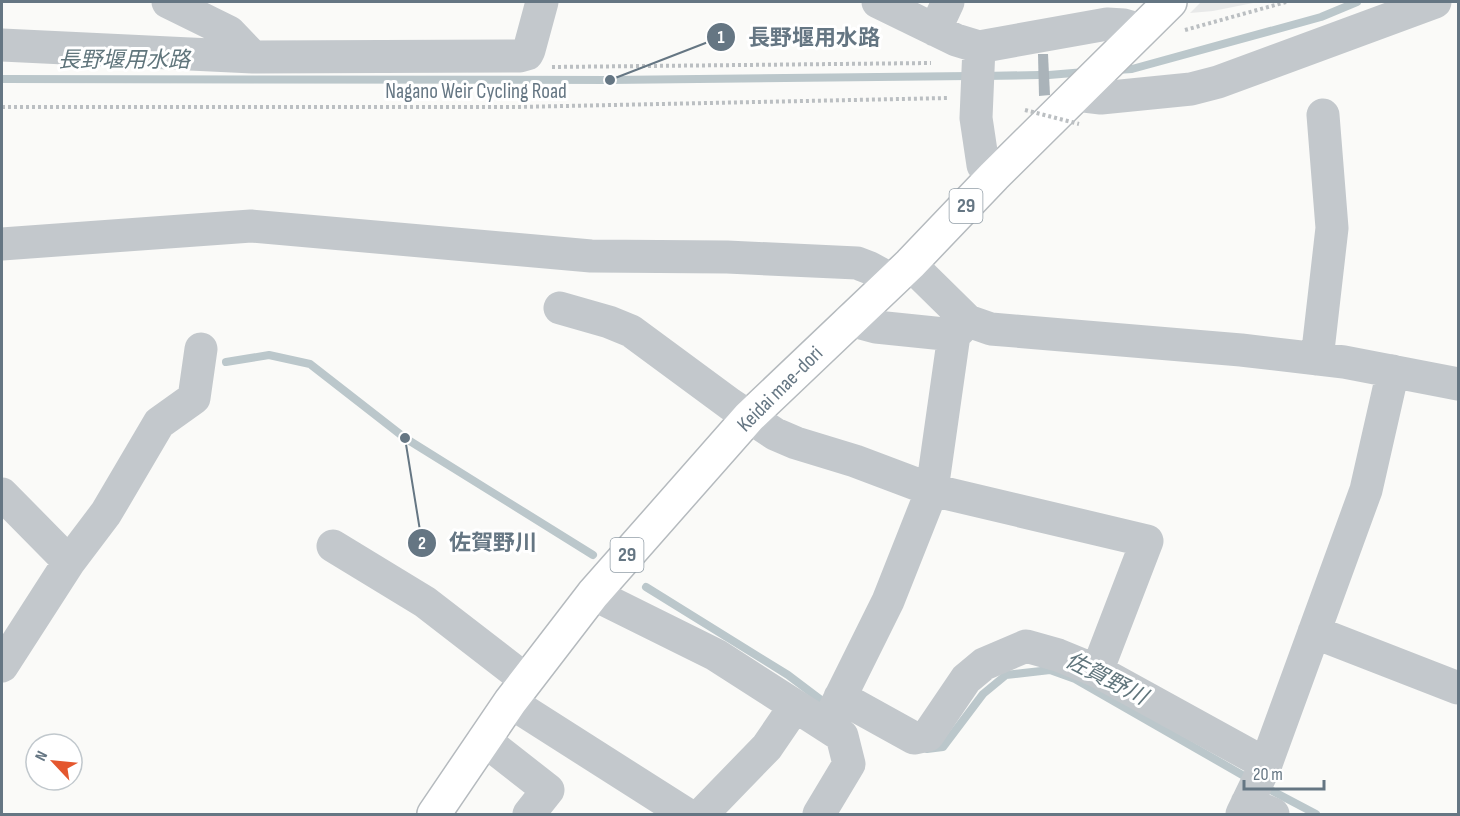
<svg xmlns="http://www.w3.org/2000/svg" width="1460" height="816" font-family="'Sofia Sans Condensed','Noto Sans JP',sans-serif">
<rect width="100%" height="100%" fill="#fafaf8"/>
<path fill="#e8e9e9" d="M1201 2H1258L1213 11 1190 13Z"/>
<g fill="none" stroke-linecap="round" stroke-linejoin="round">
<path stroke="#bbc7cb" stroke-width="8" d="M1116 70 1132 69 1321 17 1357 2
M1049 75 1085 72
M983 76 1039 75
M2 79 610 80 970 76
M226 362 269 355 310 364 405 438 593 555
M646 587 788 675 829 706
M927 749 943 747 983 694 1006 675 1050 670 1075 679 1251 780
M1263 786 1316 814"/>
</g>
<path fill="#aab3b9" d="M1038 54H1048L1050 95 1039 96Z"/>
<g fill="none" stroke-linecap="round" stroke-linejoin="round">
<defs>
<path id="major" d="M434 814 510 702 593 594 749 417 910 264 994 176 1170 2"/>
</defs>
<use href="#major" stroke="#b5babe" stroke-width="36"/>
<path stroke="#bbbfc2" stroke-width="4" stroke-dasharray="3 3" stroke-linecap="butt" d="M1185 30 1286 2
M552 67 931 63
M2 107H516L949 98"/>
<path stroke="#c3c8cc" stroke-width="33" d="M168 2 229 32 253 57
M878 2 956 40 979 47 1107 24 1124 25 1141 30
M935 30 948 2
M2 45 253 57 520 56 527 54 529 50 542 2
M979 47 976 118 983 165 994 176
M1076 95 1101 98 1191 89 1218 82 1435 2
M2 244 251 226 591 256 727 257 857 263 870 268 892 280
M910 264 968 321 991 329 1241 350 1344 362 1458 384
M560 308 609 322 631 331 730 404 775 434 796 443 855 461 932 490 1147 541 1097 671
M850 320 876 327 954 335 968 321
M1317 359 1332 228 1323 115
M2 494 69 562 106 513 159 423 194 398 201 349
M333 546 425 602 526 680
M593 594 716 655 842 736 849 764 819 814
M1314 632 1458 688
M2 666 69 562
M840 697 914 738 928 735 966 679 984 664 1026 646 1058 655 1097 671 1266 764
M510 702 686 814
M826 726 888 601 932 490 954 335
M484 740 548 790 529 814
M1247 803 1273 814
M702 814 767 747 795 706
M1242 814 1266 764 1366 490 1393 371"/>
<use href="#major" stroke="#fff" stroke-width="33"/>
<path stroke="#bbbfc2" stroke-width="4" stroke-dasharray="3 3" stroke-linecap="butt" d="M1025 110 1079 124"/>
</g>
<g text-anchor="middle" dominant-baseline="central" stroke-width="6" stroke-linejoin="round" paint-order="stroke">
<g fill="#fff" stroke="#939fa8" stroke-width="1.5">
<rect x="949.5" y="189" width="33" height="34" rx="4.5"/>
<rect x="610.5" y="538" width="33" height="34" rx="4.5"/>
</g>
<g font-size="20" font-weight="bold" fill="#657683">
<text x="966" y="206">29</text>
<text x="627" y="555">29</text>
</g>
<g font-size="21" fill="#657683" stroke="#fff">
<text x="476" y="91">Nagano Weir Cycling Road</text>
<text transform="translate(780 389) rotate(-45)">Keidai mae-dori</text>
</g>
<g font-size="22" font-style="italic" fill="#60757c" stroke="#fff">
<text x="124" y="60">長野堰用水路</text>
<text transform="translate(1106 679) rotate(27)">佐賀野川</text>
</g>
</g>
<path fill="none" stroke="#657683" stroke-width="2" d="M610 80L721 37M405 438L422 543"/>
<g fill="#657683" stroke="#fff" stroke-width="2">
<circle cx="610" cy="80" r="6"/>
<circle cx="405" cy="438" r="6"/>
<circle cx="721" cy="37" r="15"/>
<circle cx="422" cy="543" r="15"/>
</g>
<g font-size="18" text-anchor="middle" font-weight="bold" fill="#fff">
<text x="721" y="43">1</text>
<text x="422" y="549">2</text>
</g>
<g font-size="22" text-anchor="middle" font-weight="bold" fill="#657683" stroke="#fff" stroke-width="6" stroke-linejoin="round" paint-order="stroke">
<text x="814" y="45">長野堰用水路</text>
<text x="493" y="550">佐賀野川</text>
</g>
<rect width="1460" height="816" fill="none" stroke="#657683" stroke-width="6"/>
<g transform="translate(54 762) rotate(296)"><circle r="28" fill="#ffffff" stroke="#c1c8cd" stroke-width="1.5"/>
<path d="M0-4.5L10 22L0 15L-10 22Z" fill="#e4572e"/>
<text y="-9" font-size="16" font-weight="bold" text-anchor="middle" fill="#657683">N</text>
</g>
<path d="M1244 780v9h80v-9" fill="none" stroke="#657683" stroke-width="3"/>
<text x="1253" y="780" font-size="18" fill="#657683" stroke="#ffffff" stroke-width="4.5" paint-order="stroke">20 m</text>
</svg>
